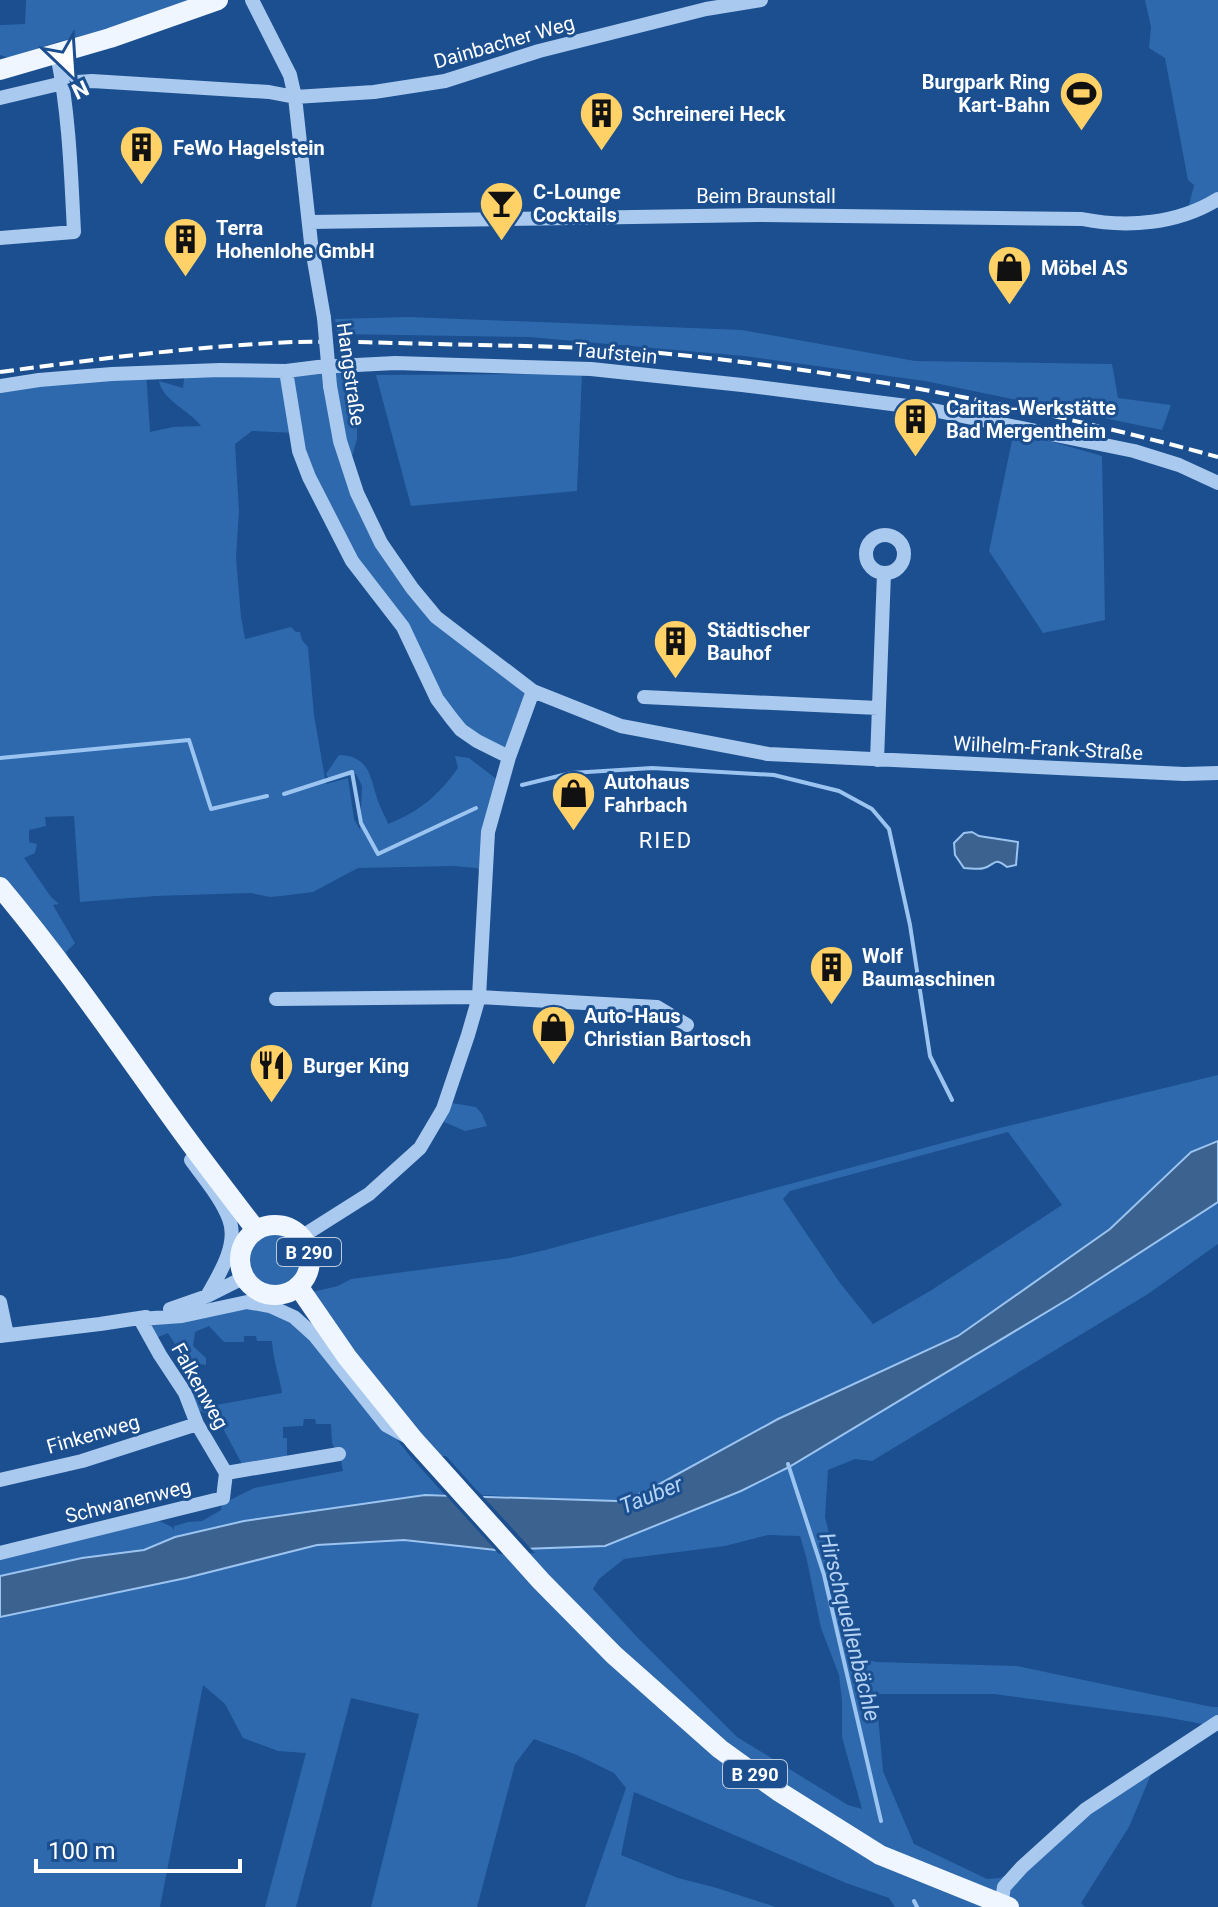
<svg xmlns="http://www.w3.org/2000/svg" width="1218" height="1907" font-family="Roboto,sans-serif">
<rect width="100%" height="100%" fill="#1b4f8f"/>
<path fill="#2e69ad" fill-rule="evenodd" d="M26 0H218L54 43 9 58 0 55V25L25 24Z
M1145 0H1218V199L1187 213 1194 185 1188 180 1165 58 1149 48 1151 27Z
M409 317 742 330 915 361 1112 364 1118 398 1171 405 1162 430 925 381 744 356 529 337 337 334 335 319Z
M357 365V439L349 467 412 588 533 691 509 757 477 741 426 675 352 561 294 433 252 431 235 444 239 511 236 558 241 617 245 639 291 627 296 632H300L302 640 308 647 314 715 326 784 348 778 354 819 360 830 362 786 356 774 330 781 326 774 339 755C373 756 370 782 380 806 382 812 386 817 388 824 420 811 438 796 458 768L455 756 469 758 495 778 501 785 485 879 477 868 453 866 358 868 313 892 281 896 270 897 251 893 155 896 80 902 74 816 45 817 46 826 29 830V842L37 844 35 853 24 858 51 897 59 904 53 905 75 943 66 952 79 986 0 887V386L146 372 150 432 173 427 201 426C189 410 162 400 159 381L183 388 185 371Z
M582 374 577 491 411 506 376 375Z
M1014 431 1102 456 1105 620 1043 633 989 551Z
M1218 1075V1141L1191 1152 1110 1229 958 1336 778 1419 645 1492 617 1501 481 1495 446 1456H428L303 1294 338 1286 351 1279 510 1258 545 1250 983 1132ZM1008 1132 1062 1205 930 1291 873 1324 840 1283 783 1199 790 1191Z
M445 1102 476 1107 482 1114 487 1126 465 1131 437 1119Z
M1218 1202V1244L1148 1294 872 1461 855 1459 828 1470 825 1517 860 1658 876 1662 1017 1666 1212 1707H1218V1722L1213 1726 1165 1717 994 1694H873L878 1716 883 1771 914 1844 987 1879 1000 1878 1022 1867 1155 1765 1129 1827 1081 1903 1085 1907H895L889 1898 846 1883 634 1792 621 1855 678 1878 717 1888 776 1907H585L626 1788 614 1773 577 1755 534 1739 515 1764 477 1907H371L419 1714 351 1698 296 1907H265L306 1753 278 1751 243 1738 225 1704 203 1685 160 1907H0V1617L186 1578 317 1545 404 1540 496 1550 605 1546 1070 1298ZM768 1535 800 1536 806 1556 821 1628 839 1675 842 1701V1737L862 1809 848 1805 737 1737 636 1636 593 1589 599 1579 624 1559 725 1546Z
M240 1260a35 35 0 1 1 70 0a35 35 0 1 1-70 0Z
M247 1302 294 1317 339 1366 410 1456 444 1494 425 1495 244 1521 175 1537 144 1550 82 1558 0 1576V1553L149 1516 172 1527 174 1531V1526L188 1522 202 1521 221 1510 222 1504 254 1488 343 1471 341 1460 332 1443 331 1424H316L315 1419H304L303 1426 283 1427V1438H287V1463L245 1470 217 1417 191 1408 185 1393 202 1390 205 1407 282 1393C279 1375 273 1360 272 1341H257L256 1336H244V1342H224L209 1326 195 1332 193 1346 206 1358V1365L186 1362 168 1333 151 1340 140 1319Z"/>
<path fill="#3c6290" stroke="#9cc4f0" stroke-width="2" d="M972 832 979 836 1018 842 1016 865 1007 867C994 856 995 865 984 868 979 870 970 868 964 868L955 855 954 843 964 833Z
M1218 1141V1202L1070 1298 789 1467 741 1491 605 1546 496 1550 404 1540 317 1545 186 1578 0 1617V1576L82 1558 144 1550 175 1537 244 1521 425 1495 617 1501 645 1492 778 1419 958 1336 1110 1229 1191 1152Z"/>
<path fill="#1b4f8f" d="M441 1490 478 1491 535 1553 499 1554Z"/>
<g fill="none" stroke-linecap="round" stroke-linejoin="round">
<path stroke="#9cc4f0" stroke-width="4" d="M0 758 189 740 211 809 267 796
M522 785 571 773 652 768 774 775 839 791 872 809 889 829 910 925 930 1056 952 1100
M284 794 352 772 361 823 378 854 476 808
M788 1464 824 1575 881 1821
M914 1901 917 1907"/>
<path stroke="#a9c9ee" stroke-width="14" d="M252 0 290 75 295 97 311 243 324 318
M0 98 63 83 92 81 269 92 295 97 374 92 445 81 539 51 706 9 761 0
M310 222 759 215 1082 219C1127 228 1178 224 1218 199
M0 238 74 232C71 172 69 113 57 54
M286 371 299 451 309 477 352 561 403 627 437 699 452 719 461 730 477 741 509 757
M0 386 39 380 112 374 220 370 286 371 318 367 395 363 591 369 742 385 923 408 1134 451 1179 465 1218 483
M330 386 340 441 357 493 381 543 412 588 436 617 533 691 621 726 768 754 1184 774 1218 773
M866 554a19 19 0 1 1 38 0a19 19 0 1 1-38 0Z
M644 697 878 708
M877 760 884 573
M276 999 479 997 657 1007 687 1025
M191 1160C203 1177 222 1199 229 1219 239 1244 219 1275 207 1296
M301 1237 369 1194 420 1148 443 1109 468 1035 479 997 488 832 509 757 533 691
M0 1302 7 1335
M170 1309 207 1296 245 1277
M140 1319 182 1316 247 1302 270 1306 294 1317 314 1335 386 1425 406 1436
M140 1319 160 1355 185 1393 197 1424 226 1473
M0 1336 100 1324 146 1317
M0 1480 82 1461 197 1424
M0 1553 223 1498 226 1473 339 1454
M1001 1905 1004 1887 1022 1867 1086 1809 1218 1722"/>
<path stroke="#f0f6ff" stroke-width="20" d="M0 70 110 38 218 0
M0 887C62 961 116 1040 172 1118 199 1156 228 1193 256 1230
M240 1260a35 35 0 1 1 70 0a35 35 0 1 1-70 0Z
M298 1286 347 1357 414 1440 541 1581 614 1655 720 1749 778 1791 880 1855 1009 1907"/>
<path stroke="#fff" stroke-width="4" stroke-dasharray="14 6" stroke-linecap="butt" d="M0 372C98 359 196 346 295 342 342 341 390 343 437 344 511 346 586 346 660 353 848 371 1036 407 1218 457"/>
<path stroke="#a9c9ee" stroke-width="14" d="M324 318 330 386"/>
</g>
<defs>
<symbol id="stadium-pin" viewBox="-11 -11 22 30"><path d="M0 17L-7.5 6A9.5 9.5 0 1 1 7.5 6Z" fill="#ffd166" stroke="#1b4f8f"/><path d="M0-5a6.5 5 0 1 0 0 10a6.5 5 0 1 0 0-10ZM-3.5-1.8h7v3.6h-7Z" fill="#111"/></symbol>
<symbol id="building-pin" viewBox="-11 -11 22 30"><path d="M0 17L-7.5 6A9.5 9.5 0 1 1 7.5 6Z" fill="#ffd166" stroke="#1b4f8f"/><path d="M-4-6H4V6H1V3H-1V6H-4ZM-2.5-4.3h1.7v1.8h-1.7ZM.8-4.3h1.7v1.8H.8ZM-2.5-1h1.7V.8h-1.7ZM.8-1h1.7V.8H.8Z" fill="#111"/></symbol>
<symbol id="bar-pin" viewBox="-11 -11 22 30"><path d="M0 17L-7.5 6A9.5 9.5 0 1 1 7.5 6Z" fill="#ffd166" stroke="#1b4f8f"/><path d="M-6-5H6L.8 .8V4.5H3.5V6h-7V4.5H-.8V.8Z" fill="#111"/></symbol>
<symbol id="shop-pin" viewBox="-11 -11 22 30"><path d="M0 17L-7.5 6A9.5 9.5 0 1 1 7.5 6Z" fill="#ffd166" stroke="#1b4f8f"/><path d="M-5-2.5h2.3a2.7 3.5 0 0 1 5.4 0H5L5.5 6h-11ZM-1.5-2.5h3a1.5 2.3 0 0 0-3 0Z" fill="#111"/></symbol>
<symbol id="restaurant-pin" viewBox="-11 -11 22 30"><path d="M0 17L-7.5 6A9.5 9.5 0 1 1 7.5 6Z" fill="#ffd166" stroke="#1b4f8f"/><path d="M-5-6h1v4h1v-4h1v4h1v-4h1v5L-1.5 .5V6h-2V.5L-5-1ZM5-6V6H3V1.5H1.5Q1.5-4 5-6Z" fill="#111"/></symbol>
</defs>
<g fill-rule="evenodd">
<use href="#stadium-pin" x="1056" y="68" width="51" height="69"/>
<use href="#building-pin" x="576" y="88" width="51" height="69"/>
<use href="#building-pin" x="116" y="122" width="51" height="69"/>
<use href="#bar-pin" x="476" y="178" width="51" height="69"/>
<use href="#building-pin" x="160" y="214" width="51" height="69"/>
<use href="#shop-pin" x="984" y="242" width="51" height="69"/>
<use href="#building-pin" x="890" y="394" width="51" height="69"/>
<use href="#building-pin" x="650" y="616" width="51" height="69"/>
<use href="#shop-pin" x="548" y="768" width="51" height="69"/>
<use href="#building-pin" x="806" y="942" width="51" height="69"/>
<use href="#shop-pin" x="528" y="1002" width="51" height="69"/>
<use href="#restaurant-pin" x="246" y="1040" width="51" height="69"/>
</g>
<g text-anchor="middle" dominant-baseline="central" stroke-width="6" stroke-linejoin="round" paint-order="stroke">
<g fill="#1b4f8f" stroke="#bbcadd" stroke-width="2">
<rect x="277" y="1238" width="64" height="28" rx="6"/>
<rect x="723" y="1760" width="64" height="28" rx="6"/>
</g>
<g font-size="18" font-weight="bold" fill="#fff">
<text x="309" y="1252">B 290</text>
<text x="755" y="1774">B 290</text>
</g>
<g font-size="20" fill="#fff" stroke="#1b4f8f">
<text transform="translate(504 42) rotate(-16)">Dainbacher Weg</text>
<text x="766" y="196">Beim Braunstall</text>
<text transform="translate(616 353) rotate(5)">Taufstein</text>
<text transform="translate(351 374) rotate(82)">Hangstraße</text>
<text transform="translate(1048 748) rotate(3)">Wilhelm-Frank-Straße</text>
<text transform="translate(200 1386) rotate(61)">Falkenweg</text>
<text transform="translate(93 1434) rotate(-16)">Finkenweg</text>
<text transform="translate(128 1501) rotate(-14)">Schwanenweg</text>
</g>
<g font-size="20" font-weight="bold" fill="#fff" stroke="#1b4f8f" text-anchor="start">
<text x="1050" y="82" text-anchor="end">Burgpark Ring<tspan x="1050" dy="23">Kart-Bahn</tspan></text>
<text x="632" y="114">Schreinerei Heck</text>
<text x="173" y="148">FeWo Hagelstein</text>
<text x="533" y="192">C-Lounge<tspan x="533" dy="23">Cocktails</tspan></text>
<text x="216" y="228">Terra<tspan x="216" dy="23">Hohenlohe GmbH</tspan></text>
<text x="1041" y="268">Möbel AS</text>
<text x="946" y="408">Caritas-Werkstätte<tspan x="946" dy="23">Bad Mergentheim</tspan></text>
<text x="707" y="630">Städtischer<tspan x="707" dy="23">Bauhof</tspan></text>
<text x="604" y="782">Autohaus<tspan x="604" dy="23">Fahrbach</tspan></text>
<text x="862" y="956">Wolf<tspan x="862" dy="23">Baumaschinen</tspan></text>
<text x="584" y="1016">Auto-Haus<tspan x="584" dy="23">Christian Bartosch</tspan></text>
<text x="303" y="1066">Burger King</text>
</g>
<g font-size="22" letter-spacing="2" fill="#fff" stroke="#1b4f8f">
<text x="666" y="840">RIED</text>
</g>
<g font-size="22" font-style="italic" fill="#b5d3f5" stroke="#1b4f8f">
<text transform="translate(651 1495) rotate(-22)">Tauber</text>
<text transform="translate(850 1627) rotate(76)">Hirschquellenbächle</text>
</g>
</g>
<g transform="translate(72 72) rotate(155)" stroke="#1b4f8f" stroke-width="6" paint-order="stroke">
<path d="M0-6L14 30L0 20L-14 30Z" fill="#ffffff"/>
<text y="-12" font-size="22" font-weight="bold" text-anchor="middle" fill="#ffffff">N</text>
</g>
<path d="M36 1859v12h204v-12" fill="none" stroke="#ffffff" stroke-width="4"/>
<text x="48" y="1859" font-size="24" fill="#ffffff" stroke="#1b4f8f" stroke-width="6" paint-order="stroke">100 m</text>
</svg>
